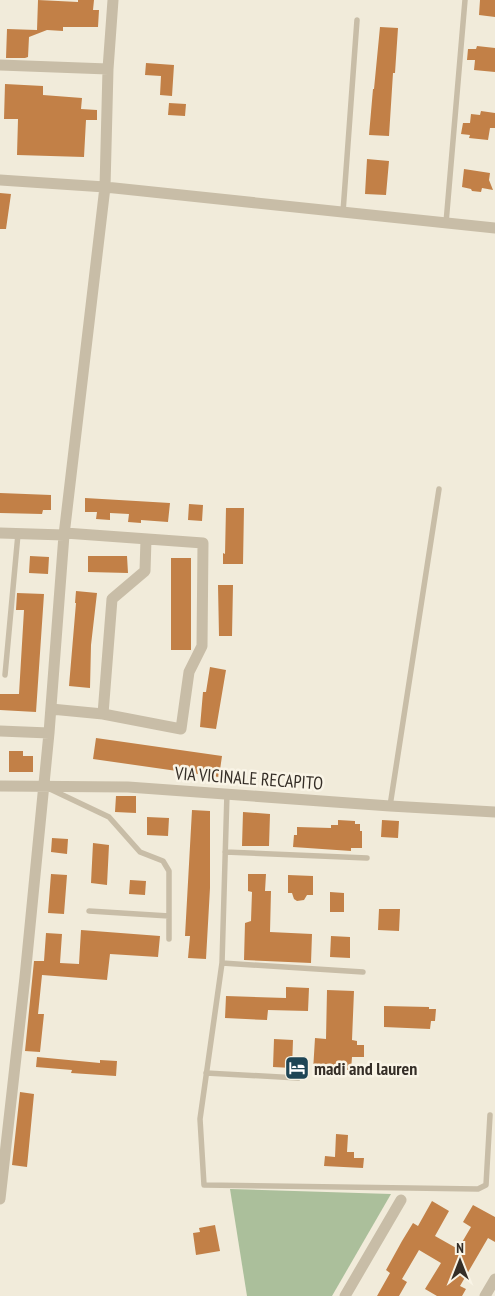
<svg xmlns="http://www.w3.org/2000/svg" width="495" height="1296" font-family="'PT Sans Narrow',sans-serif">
<rect width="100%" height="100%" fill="#f1ebda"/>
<path fill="#abbf9b" d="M230 1189 391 1194 332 1296H247Z"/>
<path fill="#c28047" d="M38 0 78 2V0H94L93 10H99L98 27H63V31L47 30 29 37 28 57 25 58H6L7 29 37 30Z
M480 0H495V17L479 15Z
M380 27 398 28 395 73H393L389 136 369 135 373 89H374Z
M477 46 495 48V72L474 70 475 60H467L468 49H476Z
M146 63 174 65 172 96 160 95 161 76 145 75Z
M5 84 43 86V95L82 98 81 109 97 110V120H86L84 157 17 155 18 119H4Z
M169 103 186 104 185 116 168 115Z
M481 111 495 113V128H490L488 140 469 138 470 135 461 134 463 123H470L471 114 480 115Z
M367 159 389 161 386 195 365 194Z
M464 169 490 173 489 180 493 190 482 188 481 192 472 191 471 189 462 187Z
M0 193 11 194 6 229H0Z
M0 493 51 495V510H43L42 514 0 513Z
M85 498 170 503 168 522 141 520V523L128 522 129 514 110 513V520L96 519 97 512H85Z
M189 504 203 505 202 521 188 520Z
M226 508H244L243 564H223V553L225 554Z
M30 556 49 557 48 574 29 573Z
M88 556H127L128 573 88 572Z
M171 558H191V650H171Z
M218 585H233L232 636H219Z
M76 591 97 593 91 645 90 688 69 686 76 603H75Z
M17 593 44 594 36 712 0 710V694H19L24 610H16Z
M210 667 226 670 216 729 200 727 203 692H206Z
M96 738 222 756 219 777 93 759Z
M9 751H23V756H33V772H9Z
M116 796H136V813L115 812Z
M192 810 210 811V888L206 959 188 958 190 936H185Z
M243 812 270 814 269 846H242Z
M147 817 169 818 168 836 147 835Z
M338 820 355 821V824H360V831H362V848H351V851L293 847 294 835H297V827L331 828V825H338Z
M382 820 399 821 398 838 381 837Z
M52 838 68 839 67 854 51 852Z
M93 843 109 845 107 885 91 883Z
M51 874 67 875 64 914 48 913Z
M248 874H266L265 891H271L270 932 312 934 311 963 244 960 245 923 251 921 252 892 248 891Z
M288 875 313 876V895H307L304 900 297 901 294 899 292 893H288Z
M130 880 146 881 145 895 129 894Z
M330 892 344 893V912H330Z
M379 909H400L399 931 378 930Z
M81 930 160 936 158 957 110 954 107 980 42 975 38 1014H44L40 1052 25 1051 34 961H44L46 933 62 934 60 963 79 964Z
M331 936 350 937V958L330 957Z
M286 987 309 988 308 1011 268 1010 267 1020 225 1018 226 996 286 998Z
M327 990 354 991 352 1040 357 1041V1045H364V1057H352L351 1070H345L344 1075 335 1074V1071H313L315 1038 326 1039Z
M384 1006 429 1007V1009H436L435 1021H431L430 1029 384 1027Z
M274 1039 293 1040 292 1068 273 1067Z
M37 1057 100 1063V1060L117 1061 116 1076 71 1073 72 1070 36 1067Z
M20 1092 34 1094 27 1167 12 1165Z
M336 1134 348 1135 347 1152H354V1158H364L363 1168 324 1166 325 1156 335 1157Z
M432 1201 449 1211 435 1236 458 1249 471 1227 463 1222 473 1205 495 1217V1242L488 1238 460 1286 466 1289 462 1296H437L425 1289 441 1263 419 1250 402 1279 407 1282 399 1296H377L390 1273 386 1270 402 1241 413 1223 418 1226Z
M215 1225 220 1251 196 1255 193 1233 200 1232 199 1228Z"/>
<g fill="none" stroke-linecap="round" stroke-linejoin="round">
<path stroke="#c8bda7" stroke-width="5.5" d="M343 212 357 20
M446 223 465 0
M5 675 18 534
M50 789 109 817 140 852 163 861 169 871V939
M227 793 222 963 200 1119 204 1185 478 1189 486 1185 490 1115
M390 806 439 489
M225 852 367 858
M89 911 169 916
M222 963 363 972
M206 1073 298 1078"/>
<path stroke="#c8bda7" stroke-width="11" d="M0 65 108 69
M0 180 105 187 495 228
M0 533 64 535
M51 709 103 714 181 729 189 672 202 646 203 543 65 533
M103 714 112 599 145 571 146 539
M0 731 49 733
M0 786 128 787 390 806 495 812
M0 1199 25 977 49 733 64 535 105 187 108 69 113 0
M345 1296 401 1200
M485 1296 495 1279"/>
</g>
<defs>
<symbol id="hotel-square" viewBox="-11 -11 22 22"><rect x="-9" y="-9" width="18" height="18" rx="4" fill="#1e4555" stroke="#f9f4e6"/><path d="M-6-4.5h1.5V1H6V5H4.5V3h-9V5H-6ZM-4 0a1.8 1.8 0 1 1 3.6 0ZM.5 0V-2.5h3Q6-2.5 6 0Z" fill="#fff"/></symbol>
</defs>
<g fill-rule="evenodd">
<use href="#hotel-square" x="283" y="1054" width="28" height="28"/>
</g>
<g text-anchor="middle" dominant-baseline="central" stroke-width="5" stroke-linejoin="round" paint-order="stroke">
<g font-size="18" fill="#352e27" stroke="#f9f4e6">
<text transform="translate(249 778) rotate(4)">VIA VICINALE RECAPITO</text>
</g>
<g font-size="18" font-weight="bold" fill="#352e27" stroke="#f9f4e6" text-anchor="start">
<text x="314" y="1068">madi and lauren</text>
</g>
</g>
<g transform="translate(460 1261)" stroke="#f9f4e6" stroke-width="4" paint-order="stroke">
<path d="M0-4L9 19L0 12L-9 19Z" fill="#352e27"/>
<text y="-8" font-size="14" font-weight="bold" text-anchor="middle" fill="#352e27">N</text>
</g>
</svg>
